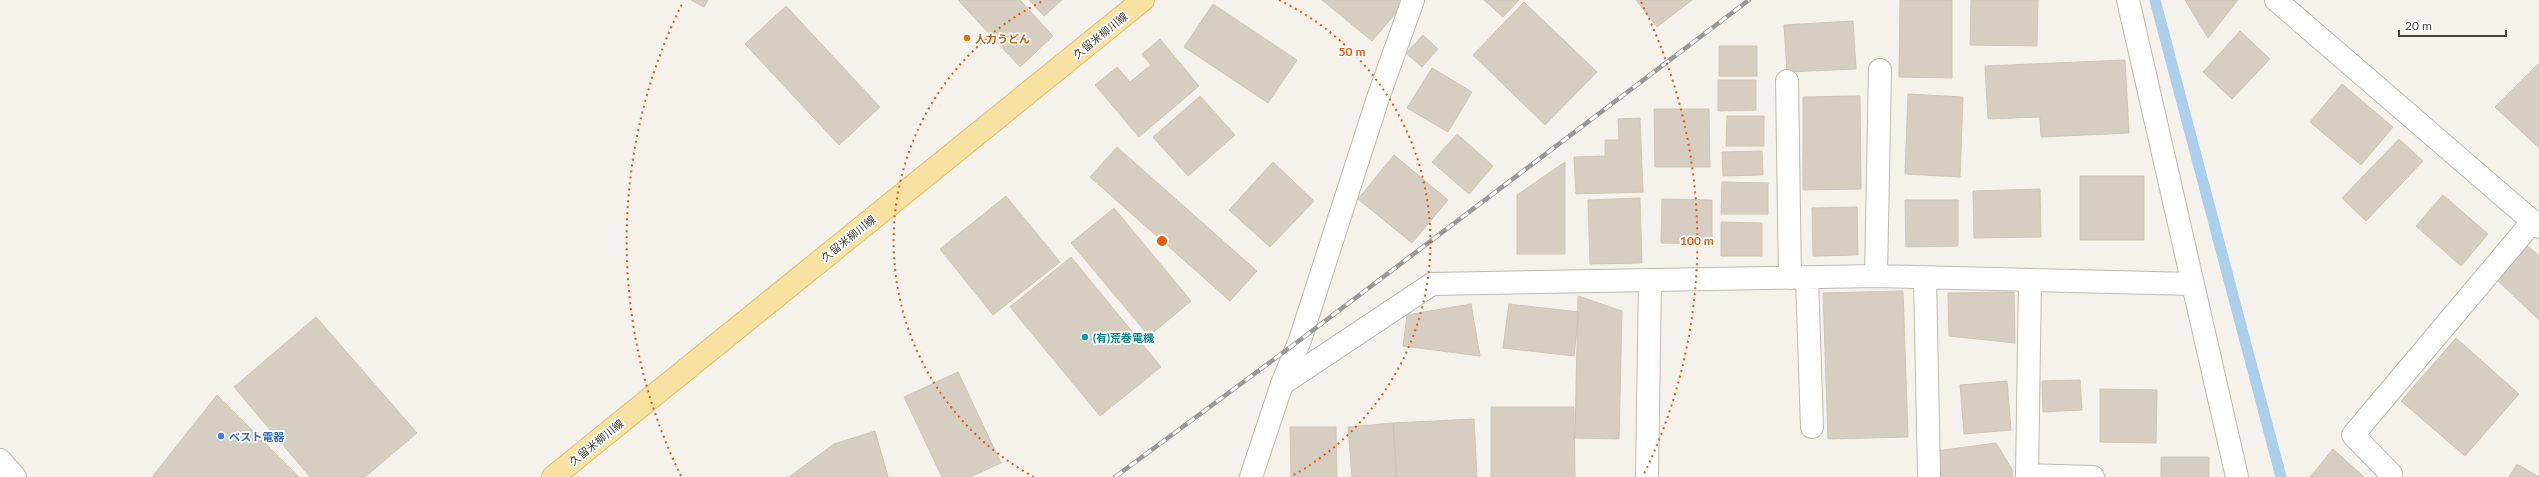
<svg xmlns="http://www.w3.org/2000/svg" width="2539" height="477" font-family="Lato,'Noto Sans JP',sans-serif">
<rect width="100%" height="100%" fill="#f4f2eb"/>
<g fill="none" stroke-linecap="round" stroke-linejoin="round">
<path stroke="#accfec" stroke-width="11" d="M2155 0 2281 477"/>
</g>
<path fill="#d5cec1" stroke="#cfc6b4" d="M691 0H708L704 7Z
M958 0H1020L1053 36 1020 67Z
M1029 0H1062L1044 16Z
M1322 0H1407L1372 41Z
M1484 0H1519L1503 17Z
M1636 0H1692L1657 27Z
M1900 0H1952V78L1899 77Z
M1971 0H2038L2037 46 1970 45Z
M2185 0H2238L2208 38Z
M1524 2 1597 72 1545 125 1473 55Z
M1213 4 1297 60 1268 103 1184 47Z
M786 6 880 107 839 145 745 44Z
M1853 21 1856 69 1787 72 1784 25Z
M2240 31 2270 59 2232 99 2203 72Z
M1423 35 1438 49 1422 67 1406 53Z
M1160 39 1199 86 1139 137 1095 85 1117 67 1130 82 1151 65 1142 54Z
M1719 46H1757V76H1719Z
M2125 60 2129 133 2041 137 2040 117 1988 119 1985 66Z
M2539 63V148L2495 107Z
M1432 68 1472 92 1448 132 1407 108Z
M1718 80H1756V110L1718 111Z
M2342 84 2393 127 2361 165 2310 122Z
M1908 94 1963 97 1960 177 1905 174Z
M1200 96 1235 135 1188 176 1153 137Z
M1860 96 1861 189 1803 190V97Z
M1654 109H1709L1710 167H1655Z
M1727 116H1764V146H1726Z
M1640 118 1643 192 1576 194 1574 157 1605 156V140H1619L1618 119Z
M1457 134 1493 166 1469 194 1432 162Z
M2399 139 2423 161 2366 221 2342 198Z
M1117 147 1257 271 1230 301 1090 177Z
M1762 151 1763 175 1723 176 1722 152Z
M1394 155 1448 200 1412 243 1358 199Z
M1273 162 1314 201 1270 247 1229 210Z
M1565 162V254H1517V195Z
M2080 176H2144V240H2080Z
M1722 182 1768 183V214H1721Z
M2040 189 2041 237 1974 238 1973 191Z
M2443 195 2488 234 2461 266 2416 226Z
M1006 196 1060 262 993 315 940 249Z
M1640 198 1642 263 1590 264 1588 200Z
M1662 199 1712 200V244L1661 243Z
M1905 200H1958V246L1906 247Z
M1857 207 1858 255 1813 256 1812 208Z
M1114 208 1191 301 1149 336 1071 243Z
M1721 222 1762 223V256H1721Z
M2528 246 2539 256V320L2496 279Z
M1071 257 1161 367 1100 416 1010 307Z
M1903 291 1908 437 1828 439 1823 293Z
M2014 292 2015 343 1949 336 1948 293Z
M1578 296 1622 311 1619 439 1575 438Z
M1471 304 1480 356 1403 346 1407 315Z
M1509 304 1579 312 1574 356 1503 348Z
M316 317 417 433 365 477H310L234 387Z
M2456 338 2519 394 2465 456 2401 401Z
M958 372 1001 463 970 477H942L904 397Z
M2080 380 2082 410 2043 412 2042 381Z
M2007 381 2011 430 1964 434 1960 385Z
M2100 389 2157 390 2156 443 2100 442Z
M217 395 299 477H152Z
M1491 407H1574L1575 477H1491Z
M1474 419 1477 477H1396L1393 423Z
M1393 423 1397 477H1352L1348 427Z
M1290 427H1336L1337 477H1291Z
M875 431 888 477H789L834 444Z
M1996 443 2013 471 2012 477H1941L1937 451Z
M2333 449 2364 477H2310Z
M2161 457H2209V477H2161Z
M2517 464 2539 477H2509Z"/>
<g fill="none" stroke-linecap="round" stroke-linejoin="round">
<defs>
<path id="minor" d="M2128 0 2237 477
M2276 0 2539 227
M1787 81 1790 278
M1876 276 1880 70
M1807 278 1812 427
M1925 278 1929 474
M2030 280 2027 475 2093 477
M1282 384 1432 284 1876 276 2193 284
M0 460 15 477
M2391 474 2353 435 2533 221
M1647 475 1650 280
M1251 477 1282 384 1300 340 1378 98 1413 0"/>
<path id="major" d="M553 477 1143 0"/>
</defs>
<use href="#minor" stroke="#bfbaae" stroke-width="24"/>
<use href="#major" stroke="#dbc071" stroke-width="24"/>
<use href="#minor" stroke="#fff" stroke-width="22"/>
<use href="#major" stroke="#f7e2a1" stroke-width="22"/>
<defs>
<path id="rail" d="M1115 477 1300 340 1749 0"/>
</defs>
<use href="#rail" stroke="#989898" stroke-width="4.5"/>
<use href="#rail" stroke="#fff" stroke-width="3" stroke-dasharray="9" stroke-linecap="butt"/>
</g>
<g fill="none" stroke="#e8590c" stroke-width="2" stroke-dasharray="2 4">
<path d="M1034 477A268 268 0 0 1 1045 0M1279 0A268 268 0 0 1 1290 477"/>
<path d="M681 476A535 535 0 0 1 683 2M1641 2A535 535 0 0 1 1643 476"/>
</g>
<circle fill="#e8710a" stroke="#fff" stroke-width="1.5" cx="967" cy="38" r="4"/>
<circle fill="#0f9aa8" stroke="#fff" stroke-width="1.5" cx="1085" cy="337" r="4"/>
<circle fill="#3f7fe0" stroke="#fff" stroke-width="1.5" cx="221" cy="436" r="4"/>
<g text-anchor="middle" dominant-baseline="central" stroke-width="3.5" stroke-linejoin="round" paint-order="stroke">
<g font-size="11" fill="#484339" stroke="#fff">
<text transform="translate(1100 35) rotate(-39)">久留米柳川線</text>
<text transform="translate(848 238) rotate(-39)">久留米柳川線</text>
<text transform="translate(596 442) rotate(-39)">久留米柳川線</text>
</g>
<g font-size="11" font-weight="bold" fill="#c56008" stroke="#fff" text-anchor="start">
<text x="975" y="38">人力うどん</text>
</g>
<g font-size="11" font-weight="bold" fill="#0d838f" stroke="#fff" text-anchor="start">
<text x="1093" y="337">(有)荒巻電機</text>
</g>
<g font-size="11" font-weight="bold" fill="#366cbe" stroke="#fff" text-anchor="start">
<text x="229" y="436">ベスト電器</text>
</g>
</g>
<circle cx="1162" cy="241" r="6" fill="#e8590c" stroke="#fff" stroke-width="2"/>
<g font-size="12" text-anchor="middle" font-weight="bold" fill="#e8590c" stroke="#fff" stroke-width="3.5" stroke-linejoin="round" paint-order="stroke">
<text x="1352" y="56">50 m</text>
<text x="1697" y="245">100 m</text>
</g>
<path d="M2399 30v6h107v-6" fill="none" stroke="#484339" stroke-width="2"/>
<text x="2405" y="30" font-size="12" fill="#484339" stroke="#ffffff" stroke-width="3" paint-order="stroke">20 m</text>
</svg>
